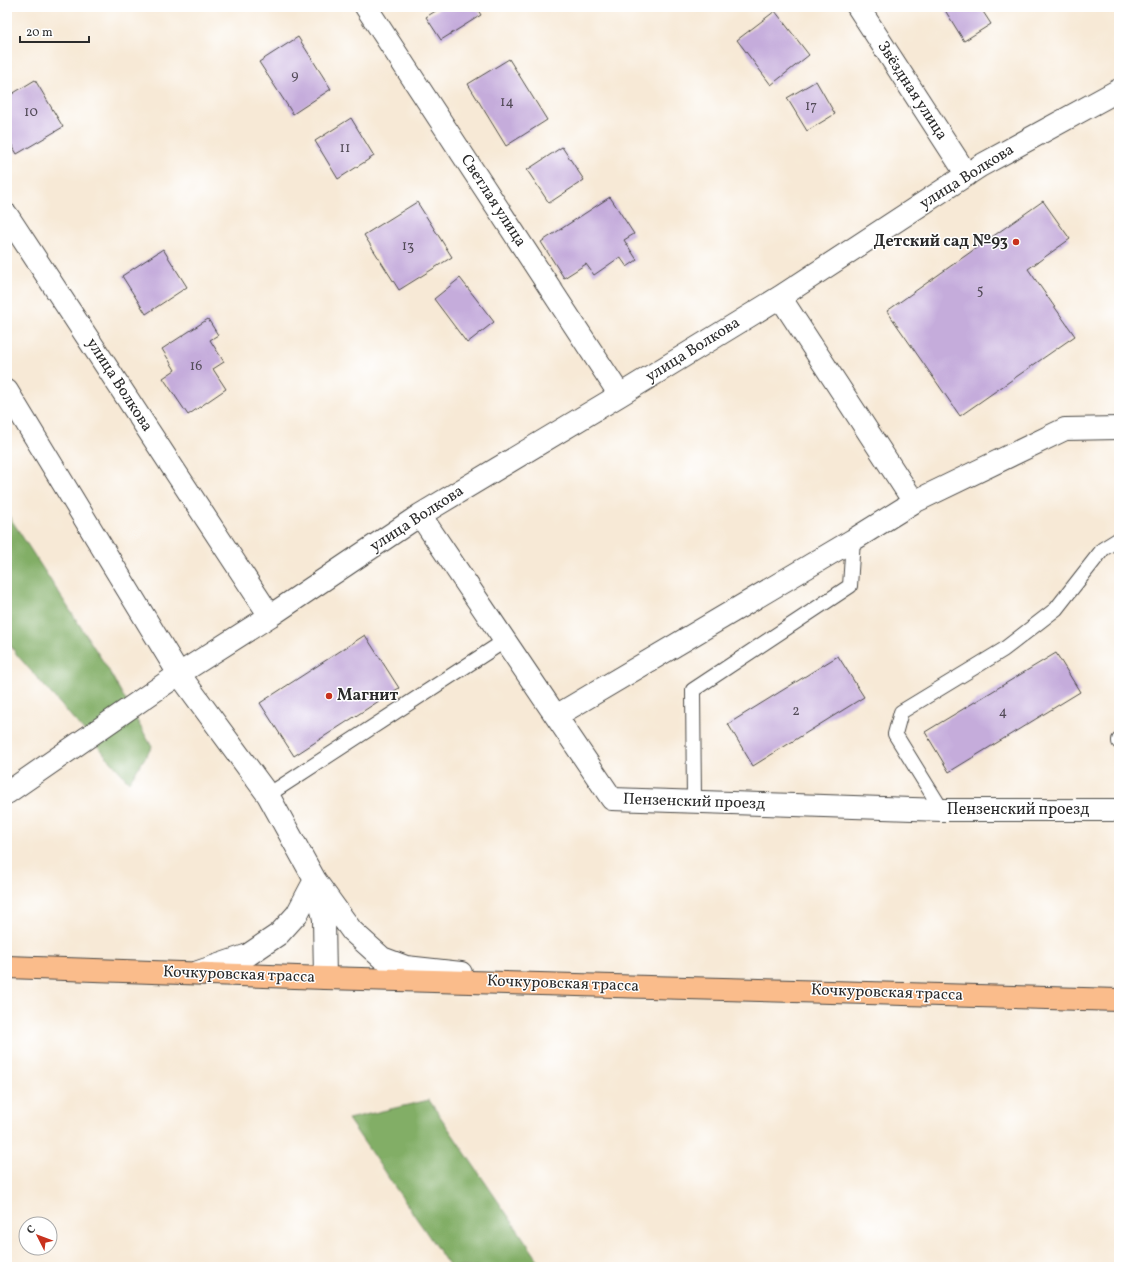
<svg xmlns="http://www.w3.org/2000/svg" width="1126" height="1274" font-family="Vollkorn,serif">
<rect width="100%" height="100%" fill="#fff"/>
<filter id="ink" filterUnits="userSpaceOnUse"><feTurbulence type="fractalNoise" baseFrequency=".025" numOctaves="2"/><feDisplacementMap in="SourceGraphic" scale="8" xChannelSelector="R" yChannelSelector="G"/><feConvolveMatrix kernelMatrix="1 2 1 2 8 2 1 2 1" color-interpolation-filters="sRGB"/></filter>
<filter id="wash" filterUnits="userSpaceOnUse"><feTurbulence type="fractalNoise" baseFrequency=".012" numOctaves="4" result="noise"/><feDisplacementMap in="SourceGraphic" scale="16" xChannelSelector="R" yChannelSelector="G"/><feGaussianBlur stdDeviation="0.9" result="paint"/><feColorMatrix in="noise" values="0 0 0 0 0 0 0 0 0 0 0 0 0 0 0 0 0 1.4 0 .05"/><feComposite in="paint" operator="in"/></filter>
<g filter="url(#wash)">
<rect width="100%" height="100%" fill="#f7e9d6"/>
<path fill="#82ae66" stroke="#566c48" d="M7 513 108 669 152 747 129 782 17 655 7 640Z
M429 1100 543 1267H450L348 1119Z"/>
<g id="blocks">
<path fill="#c5acdb" d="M442 7H476L481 15 441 40 426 17Z
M943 7H980L991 24 964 41Z
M775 11 809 55 771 85 737 40Z
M298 37 331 89 293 114 259 62Z
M509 59 547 120 506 146 468 84Z
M35 80 63 127 17 154 7 137V97Z
M816 81 835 114 807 131 787 98Z
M351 118 374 156 338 179 315 141Z
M562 147 584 180 549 203 527 170Z
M610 197 634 234 624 240 637 260 627 267 620 257 594 275 586 264 564 278 541 242Z
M1043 201 1070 239 1028 269 1075 336 960 416 887 311Z
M417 202 452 257 399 290 364 235Z
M163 249 187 287 146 314 122 276Z
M460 278 494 322 467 343 434 299Z
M208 319 218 335 210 340 224 362 213 369 226 389 188 415 163 378 175 370 162 349Z
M365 635 399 688 294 756 260 703Z
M1056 653 1080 692 949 772 925 732Z
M838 656 864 697 753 766 728 724Z"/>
</g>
</g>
<g filter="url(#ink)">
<use href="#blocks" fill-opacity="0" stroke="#4a4845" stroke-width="1"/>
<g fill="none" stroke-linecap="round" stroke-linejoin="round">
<defs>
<path id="service" d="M1119 740V742
M268 795 506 640
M694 801 693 690 850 586 853 540
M942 810 895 734 901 712 1003 650 1056 609 1103 549 1119 539"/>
<path id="minor" d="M366 7 620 395
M858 7 967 175
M7 215 270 616
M780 297 914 502
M7 391 179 674 268 795 315 880 352 931 382 958 406 967 461 973
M420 515 612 799 942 810H1119
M556 716 853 540 914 502 1065 429 1119 428
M7 793 179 674 270 616 420 515 620 395 780 297 980 166 1119 90
M317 889 324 919 325 978
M195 973 248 955 279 934 297 914 315 880"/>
<path id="primary" d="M7 967 325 978 1119 1000"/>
</defs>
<use href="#service" stroke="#4a4845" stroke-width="16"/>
<use href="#minor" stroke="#4a4845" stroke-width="24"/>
<use href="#primary" stroke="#4a4845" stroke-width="24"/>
<use href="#service" stroke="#fff" stroke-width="14"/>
<use href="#minor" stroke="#fff" stroke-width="22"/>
<use href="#primary" stroke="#fabc8b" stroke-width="22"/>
</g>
</g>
<g fill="#c8321e" stroke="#fff" stroke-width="1.5">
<circle cx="1016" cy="242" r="4"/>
<circle cx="329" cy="696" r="4"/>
</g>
<g text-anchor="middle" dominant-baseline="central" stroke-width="3" stroke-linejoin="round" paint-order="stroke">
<g font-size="14" fill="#524b57">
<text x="295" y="75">9</text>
<text x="507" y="102">14</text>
<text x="811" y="106">17</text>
<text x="31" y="112">10</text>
<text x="345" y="148">11</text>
<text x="408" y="246">13</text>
<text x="980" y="290">5</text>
<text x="196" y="366">16</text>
<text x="796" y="711">2</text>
<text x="1003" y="712">4</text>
</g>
<g font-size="16" fill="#2b2b2b" stroke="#fff">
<text transform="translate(912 91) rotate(57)">Звёздная улица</text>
<text transform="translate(967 177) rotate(-32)">улица Волкова</text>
<text transform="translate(493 201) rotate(57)">Светлая улица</text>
<text transform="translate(693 350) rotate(-32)">улица Волкова</text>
<text transform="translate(119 385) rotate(57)">улица Волкова</text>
<text transform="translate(417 519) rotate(-33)">улица Волкова</text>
<text transform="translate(694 802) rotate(2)">Пензенский проезд</text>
<text x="1018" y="810">Пензенский проезд</text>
<text transform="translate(239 975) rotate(2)">Кочкуровская трасса</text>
<text transform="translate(563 984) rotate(2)">Кочкуровская трасса</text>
<text transform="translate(887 993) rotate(2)">Кочкуровская трасса</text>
</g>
<g font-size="16" font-weight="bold" fill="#2b2b2b" stroke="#fff" text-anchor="end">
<text x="1008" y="242">Детский сад №93</text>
<text x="337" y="696" text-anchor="start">Магнит</text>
</g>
</g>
<rect width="1126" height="1274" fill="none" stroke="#fff" stroke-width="24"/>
<g transform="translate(38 1236) rotate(312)"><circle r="19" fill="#ffffff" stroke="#aaaaaa"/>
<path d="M0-3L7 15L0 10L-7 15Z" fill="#c8321e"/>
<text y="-6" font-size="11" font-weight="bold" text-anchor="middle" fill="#2b2b2b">С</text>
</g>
<path d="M20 36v6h69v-6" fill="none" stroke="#2b2b2b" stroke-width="2"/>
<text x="26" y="36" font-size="12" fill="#2b2b2b" stroke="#ffffff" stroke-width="3" paint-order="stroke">20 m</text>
</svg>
